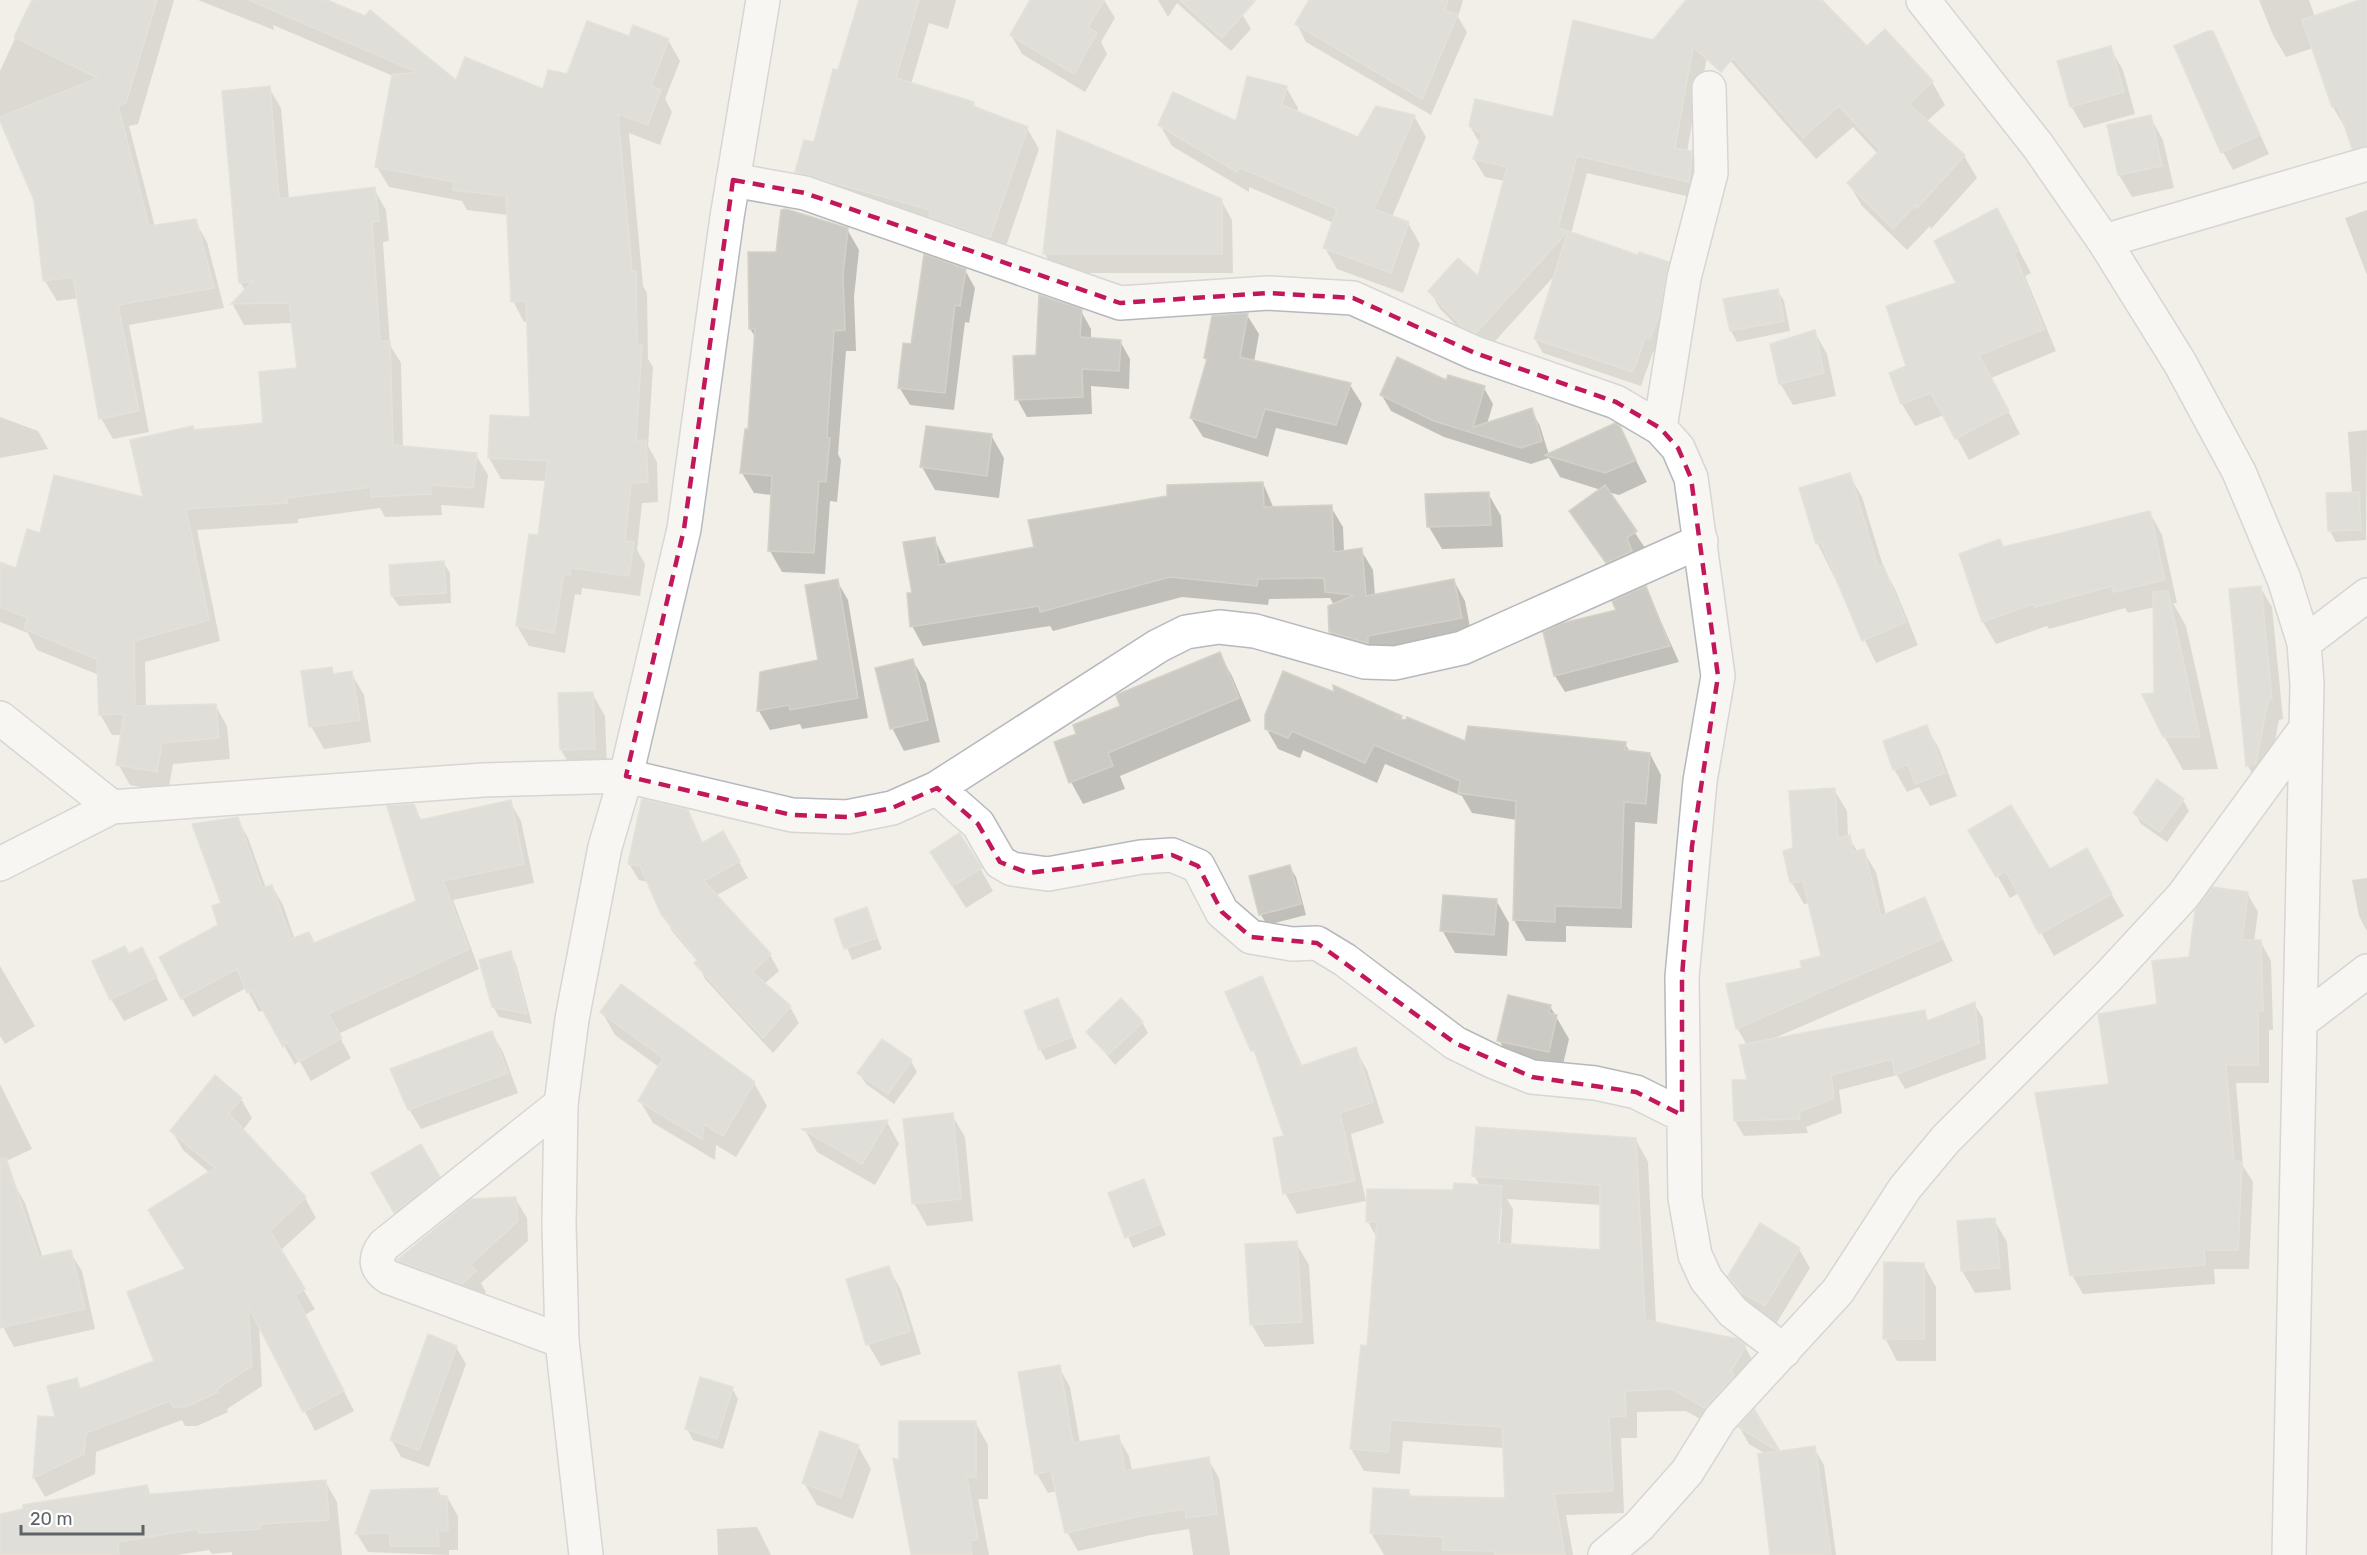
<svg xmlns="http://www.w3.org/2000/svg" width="2367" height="1555" font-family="Rubik,sans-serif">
<rect width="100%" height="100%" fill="#f1efe8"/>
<path fill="#0003" fill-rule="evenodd" d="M33 0H174L138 124 129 126 155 227 195 221 207 242 224 308 129 325 149 432 113 439 101 418 79 298 57 301 45 281 25 117 0 118V71Z
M198 0H323L456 83 544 91 630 38 668 40 680 61 665 99 672 112 660 145 629 133 643 286 647 293 648 359 653 367 648 446 657 462 658 502 642 503 637 550 645 564 640 596 582 588 581 595 575 594 565 653 529 646 517 626 539 537 546 481 501 479 489 458 491 416 531 418 528 321 524 322 513 301 508 215 467 210 462 201 389 187 377 167 393 76 273 25 274 30Z
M860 0H956L948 29 929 23 911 84 973 103 977 110 1027 128 1039 149 1002 258 809 192 797 172 815 144Z
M1032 0H1104L1115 18 1101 42 1107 54 1085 92 1022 54 1011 35Z
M1158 0H1226L1242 14 1251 29 1231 51 1177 3 1168 17Z
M1311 0H1463L1458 17 1467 32 1431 115 1306 42 1297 24Z
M1691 0H1820L1867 49 1885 31 1932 82 1945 105 1926 122 1964 156 1977 178 1931 229 1930 226 1907 250 1862 206 1849 184 1878 154 1853 127 1816 159 1728 58Z
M2259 0H2309L2315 17 2367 0V141L2346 129 2333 107 2313 48 2286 57 2273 35Z
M1675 16 1708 50 1702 86 1694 81 1698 89 1687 152 1691 153 1701 171 1699 199 1587 173 1571 234 1639 257 1668 263 1676 278 1658 353 1653 352 1641 386 1543 353 1535 339 1556 274 1487 350 1476 345 1440 309 1430 291 1479 279 1505 181 1485 177 1474 159 1480 144 1470 126 1555 119 1666 66Z
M2212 31 2269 154 2233 170 2223 152Z
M2110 48 2123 70 2135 114 2084 128 2071 106Z
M1286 87 1298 108 1297 113 1358 139 1414 116 1426 137 1392 217 1408 223 1420 244 1403 293 1337 269 1325 248 1334 223 1249 187V192L1172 146 1160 125 1237 123Z
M269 88 281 108 289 199 374 189 386 210 389 241 383 242 390 345 401 363 403 447 476 455 488 475 484 508 441 505 442 515 385 517 380 508 298 519V523L197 530 220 641 145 662 146 707 215 705 227 726 230 759 173 764 168 792 130 785 118 764 122 735H112L100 714 99 675 37 650 28 633 0 622V563L17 570 41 535 145 499 194 432 264 424 298 369 293 323 244 325 233 305 245 291 241 283 223 92Z
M2150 117 2163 140 2174 188 2132 197 2119 175Z
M1058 133 1221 200 1232 220 1233 273H1056L1045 254Z
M2367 210V275L2345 218Z
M847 229 859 250 854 297 856 351H846L838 454 841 460 837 502 830 501 825 574 782 572 770 551 772 495 754 493 742 473 749 430 756 338 750 329 778 253Z
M2009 232 2031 273 2025 276 2056 351 1991 378 2020 434 1969 460 1944 415 1915 426 1902 404 1891 374 1908 367 1958 284Z
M965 270 975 288 969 323 965 322 954 410 910 405 899 387 912 346Z
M1777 290 1784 301 1790 331 1737 342 1731 331 1725 301Z
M1081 311 1091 329V339L1120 341 1130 359 1129 389 1091 386 1092 414 1027 417 1017 399 1038 356Z
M1247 315 1259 334 1254 362 1350 385 1362 404 1347 445 1276 428 1268 457 1203 437 1191 418 1208 363 1205 358Z
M1814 331 1827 354 1836 396 1793 405 1780 383Z
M1447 382 1484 388 1493 404 1487 424 1531 410 1540 426 1549 455 1619 427 1647 482 1619 495 1608 492 1649 554 1620 584 1571 511 1601 490 1560 477 1549 458 1531 464 1444 437 1391 411 1381 394Z
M0 417 38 431 48 449 0 458Z
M2367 430 2366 540 2336 542 2330 531 2328 495 2352 493 2348 432Z
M991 435 1004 458 999 498 935 490 922 467Z
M1849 475 1862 497 1884 569 1895 589 1918 645 1876 663 1818 544 1801 489Z
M1263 483 1274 509 1331 507 1343 527 1344 552 1361 550 1373 570 1375 596 1454 581 1465 601 1472 638 1342 652 1330 632 1334 605 1330 598 1269 599 1268 605 1182 597 1053 631 1050 626 923 646 912 626 914 594 934 538 947 565 1035 548Z
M1488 493 1501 516 1503 547 1442 549 1429 527Z
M2150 513 2162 535 2177 603H2173L2186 626 2218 769 2183 770 2164 736 2155 694V607L2128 613 2125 608 2049 629 2047 626 1996 644 1983 622 2003 549Z
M444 563 450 573 451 603 399 606 392 596Z
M837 581 848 600 868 718 802 729 800 724 770 730 759 711 762 673 819 661Z
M2260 587 2272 607 2283 719 2279 720 2267 784 2259 786 2248 766Z
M1646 588 1679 662 1565 692 1555 676 1618 611Z
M1219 653 1232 676 1251 721 1120 776 1125 789 1083 804 1071 782 1078 734Z
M913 661 926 683 940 742 904 751 892 728Z
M331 669 335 675 351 673 364 695 371 742 324 749 311 726Z
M1335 687 1401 717 1403 721 1467 743 1625 744 1630 752 1650 754 1661 775 1657 824 1635 822 1632 928 1566 926V942L1526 941 1514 920 1517 820 1472 813 1462 796 1385 764 1377 783 1303 750 1300 758 1278 749 1266 728 1336 694Z
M592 693 605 716 607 771 574 772 561 750Z
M1926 726 1939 749 1957 796 1930 806 1919 787 1907 792 1894 769Z
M1834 790 1847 811 1848 837 1858 852 1863 851 1876 872 1886 915 1924 899 1953 961 1772 1039 1924 1012 1929 1022 1974 1004 1983 1018 1986 1059 1905 1089 1897 1075 1839 1090 1842 1113 1806 1127 1808 1133 1744 1136 1735 1121 1749 1081 1747 1045 1737 1028 1804 969 1822 957 1810 903 1804 904 1792 883 1785 852 1795 850Z
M2183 800 2189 811 2167 842 2141 824 2135 813Z
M510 802 521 821 534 883 453 900 479 969 338 1034 351 1058 311 1081 299 1060 295 1065 264 1010 259 1012 246 988 193 1017 182 998 220 925 237 818 248 838 266 888 272 886 283 905 295 940 315 945 418 902 413 805 422 821Z
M687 811 703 843 723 833 748 878 715 896 770 955 779 971 764 984 790 1007 799 1023 773 1053 705 979 698 962 672 931 648 882 639 880 629 864Z
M1971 830 2049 871 2086 850 2124 916 2054 956 2019 893 2010 898Z
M1290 867 1296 877 1306 915 1267 925 1261 915 1251 877Z
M980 868 993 891 966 908 945 875Z
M2367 878V931L2359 916 2352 880Z
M2247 893 2258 912 2254 942 2260 941 2271 961 2273 1030H2269V1083H2236L2243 1166 2253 1182 2249 1269H2214L2215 1284 2083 1294 2072 1275 2111 1086 2158 1005 2190 959Z
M1496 900 1509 923 1507 956 1455 953 1442 930Z
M866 909 882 949 852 960 836 920Z
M142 949 168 1000 124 1021 111 999 129 956Z
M510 953 516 964 532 1024 499 1017 493 1006Z
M0 966 35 1026 5 1044 0 1036Z
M1261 978 1303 1067 1355 1049 1367 1070 1384 1123 1351 1134 1366 1201 1297 1214 1285 1193 1286 1137 1260 1062 1253 1050Z
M1057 1000 1077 1048 1046 1060 1040 1049Z
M1550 1006 1569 1039 1561 1073 1512 1063 1499 1040Z
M602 1012 754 1083 767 1106 736 1157 716 1145 715 1160 653 1123 640 1101 659 1067 615 1035Z
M1142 1022 1148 1033 1115 1065 1088 1032Z
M491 1032 503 1052 518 1093 421 1129 409 1109Z
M911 1061 917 1072 894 1104 866 1084 859 1073Z
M0 1084 32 1149 0 1164Z
M241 1099 252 1118 243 1130 305 1198 316 1218 280 1251 315 1309 305 1315 354 1411 315 1431 259 1323 262 1386 227 1409 228 1412 197 1426H185L182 1420 96 1452 95 1474 45 1497 34 1478 39 1417 57 1419 76 1380 82 1390 156 1361 186 1270 210 1173 183 1150 172 1131Z
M952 1115 965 1137 973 1221 927 1226 914 1203Z
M887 1122 899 1144 875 1185 817 1152 805 1130Z
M1636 1140 1648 1162 1656 1323 1745 1347 1757 1368 1718 1429 1686 1411 1637 1412V1438H1621L1624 1513 1566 1515 1573 1555H1384L1371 1533 1409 1492 1412 1498 1506 1500 1504 1448 1403 1441 1400 1474 1364 1471 1351 1449 1368 1347 1377 1238 1368 1222 1454 1191 1480 1186 1474 1175ZM1507 1199 1601 1205 1602 1252 1511 1246 1513 1209ZM1499 1207H1502L1499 1251H1496Z
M420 1146 451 1200 408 1234 373 1174Z
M1143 1181 1166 1235 1133 1248 1110 1194Z
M14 1184 25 1203 43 1258 70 1252 82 1271 95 1329 14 1347 3 1327 0 1313V1189Z
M515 1198 527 1218 528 1241 481 1283 486 1292 474 1303 410 1279 399 1260Z
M1994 1220 2007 1242 2011 1290 1975 1293 1962 1271 1958 1222Z
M1296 1243 1309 1265 1314 1344 1265 1347 1252 1325Z
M1799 1249 1810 1268 1776 1324 1754 1311 1729 1276Z
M1923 1264 1936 1287V1361H1897L1885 1338Z
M888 1267 901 1290 921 1354 881 1366 868 1344Z
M456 1347 466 1364 429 1467 401 1457 391 1439Z
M1059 1367 1070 1387 1080 1443 1118 1437 1129 1456 1132 1471 1208 1459 1219 1478 1230 1555H1193L1189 1529 1151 1535 1078 1551 1067 1532 1057 1491 1048 1493 1037 1474 1019 1374Z
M732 1388 738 1399 723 1449 693 1440 687 1429Z
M1754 1412 1779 1452 1814 1448 1824 1465 1836 1555H1772L1766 1454 1749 1444 1740 1428Z
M975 1422 988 1445V1499H978L989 1555H913L901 1462Z
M858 1446 871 1469 853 1519 817 1505 804 1483Z
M325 1481 337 1502 342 1555H232V1552L212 1554 209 1550 177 1555H0V1515L146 1487 151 1496Z
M437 1489 442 1497H447L458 1516V1550H449V1555L368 1552 357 1534Z
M757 1527 771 1555H718L717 1529Z"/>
<path fill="#cccac5" stroke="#d6d1c6" stroke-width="1.5" d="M32 0H157L126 103 118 105 149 226 196 219 214 288 118 305 139 411 99 419 73 277 43 281 34 200 0 121V117L98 78 14 37Z
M249 0H327L365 16 370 10 456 80 465 57 543 89 548 70 567 74 587 21 629 36 633 25 669 39 651 86 661 90 648 125 618 114 632 271H636L637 345H642L636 441 646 440 648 482 631 483 625 541 634 542 629 576 571 568 570 575 564 574 554 633 516 626 529 534 538 535 548 461 488 458 490 415 530 417 526 301 511 302 506 196 453 190 454 182 375 167 392 75 417 72Z
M859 0H919L896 78 974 102 973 106 1028 127 990 238 929 217 930 210 795 172 804 140 814 142 833 69 838 70Z
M1030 0H1104L1088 27 1097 33 1074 74 1010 35Z
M1180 0H1256L1222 38Z
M1309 0H1448L1445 11 1458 14 1422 99 1295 24Z
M1686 0H1822L1867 46 1885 29 1933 81 1909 104 1965 155 1917 208 1916 205 1893 229 1847 183 1880 150 1839 106 1803 138 1733 58 1721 72 1693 47 1675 148 1692 151 1689 182 1577 156 1558 228 1568 231 1476 333 1464 328 1428 291 1458 258 1478 276 1507 167 1473 159 1482 134 1469 126 1475 99 1553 117 1573 20 1653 40Z
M2359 0H2367V146L2352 149 2338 106 2332 107 2302 20Z
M2208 31H2213L2260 135 2221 153 2174 46Z
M2111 46 2124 92 2070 107 2057 61Z
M1247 76 1287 86 1282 105 1358 137 1376 106 1415 115 1374 209 1409 222 1391 273 1323 248 1337 209 1238 167 1237 172 1158 125 1173 92 1236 121Z
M270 86 279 199 375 187 379 221 372 222 380 341H390L393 445 477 453 473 488 430 485 431 494 371 497V487L287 498V503L186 509 209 620 134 641 135 706 216 704 219 738 162 743 157 772 116 765 124 714 99 715 97 659 24 629 28 618 0 607V562L16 568 27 529 40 533 54 475 143 497 130 440 193 426 194 430 263 423 259 372 297 368 289 303 231 304 253 281 239 283 222 91Z
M2151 115 2162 166 2118 175 2107 125Z
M1057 130 1222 199V254H1043Z
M1997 208 2019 250 2014 253 2044 329 1979 355 2009 411 1955 439 1931 393 1901 404 1889 373 1906 366 1886 306 1956 283 1934 241Z
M786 209 848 228 843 275 845 330 834 331 827 437 830 438 826 482 819 481 814 553 768 551 772 476 740 473 745 429H748L755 329H749L748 252H776L781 210Z
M1568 231 1638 255 1639 252 1669 262 1660 312 1650 339 1645 338 1633 372 1534 339Z
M924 254 966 269 960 306 955 305 945 393 898 388 903 343 911 344Z
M1778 289 1784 321 1730 331 1723 299Z
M1039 295 1082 309 1080 337 1121 340 1119 371 1082 369 1083 397 1015 400 1013 356 1036 355Z
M1248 313 1240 357 1351 383 1336 425 1265 409 1256 438 1190 418 1207 359 1204 358 1212 316Z
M1815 330 1824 373 1779 384 1770 344Z
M1397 357 1446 380 1448 375 1485 386 1473 427 1532 408 1542 441 1521 448 1434 421 1380 395Z
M1615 423 1620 426 1636 460 1605 473 1545 455Z
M926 426 992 434 987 476 920 467Z
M1850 473 1878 567 1883 565 1906 622 1862 641 1821 543 1816 544 1799 488Z
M1263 482 1264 507 1332 505 1334 552 1362 548 1366 596 1454 579 1462 618 1368 636V643L1329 632 1328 606 1354 595 1325 592 1324 578 1258 579 1257 586 1170 577 1040 612 1039 606 910 627 907 593H912L903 542 935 537 939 565 1034 547 1028 520 1167 496V485Z
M1605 485 1637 531 1627 538 1632 551 1606 563 1569 511Z
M1489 492 1491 525 1427 527 1425 494Z
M2359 492 2361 530 2328 531 2326 493Z
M2150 511 2165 580 2113 592 2112 586 2035 607 2034 604 1982 622 1959 554 2000 539 2003 547Z
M444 561 446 593 391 596 389 565Z
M838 579 858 698 790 710 789 705 757 711 760 672 818 660 805 585Z
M1646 586 1670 646 1554 676 1543 632 1563 623 1616 610 1612 601Z
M2261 586 2272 699 2268 700 2256 764 2246 766 2229 589Z
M2168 591 2200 737H2163L2142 694 2154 693 2153 592Z
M1220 652 1239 698 1108 753 1113 766 1069 783 1054 742 1076 734 1073 725 1120 706 1116 695Z
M913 659 928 720 890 729 875 668Z
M332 667 333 674 352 671 360 720 309 727 301 671Z
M1283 671 1334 692 1333 685 1402 716 1393 718 1406 720 1407 717 1465 741 1468 726 1626 742 1625 750 1650 753 1646 804 1624 802 1621 908 1555 906V922L1513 920 1516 801 1458 793 1460 781 1374 745 1365 763 1292 731 1288 738 1265 729V715Z
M593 692 595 749 560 750 558 693Z
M1927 725 1945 773 1915 784 1908 764 1893 770 1883 741Z
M2157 779 2184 799 2160 832 2133 813Z
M1835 788 1838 838 1850 835 1853 852 1864 849 1881 916 1925 897 1942 939 1736 1029 1726 984 1802 968 1800 961 1821 956 1803 881 1790 883 1783 851 1793 848 1789 791Z
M642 799 688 810 702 843 723 831 740 861 704 881 771 954 752 972 791 1006 763 1038 694 963 698 960 661 914 640 866 628 864Z
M511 800 524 864 443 881 469 949 328 1014 342 1038 299 1062 287 1042 283 1047 252 991 247 993 237 969 181 999 159 957 218 925 212 906 221 903 192 824 238 817 262 888 272 885 291 939 309 932 314 943 416 901 387 806 414 804 420 820Z
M2011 805 2050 869 2087 848 2112 894 2039 934 2006 871 1996 877 1968 830Z
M959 833 982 868 952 886 930 852Z
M1290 865 1301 904 1259 915 1249 876Z
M2212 887 2248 892 2242 940H2261L2263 1011H2258V1065H2226L2234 1161 2242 1162 2238 1250H2204L2205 1265 2070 1276 2035 1093 2109 1084 2098 1014 2157 1004 2152 961 2189 957 2195 911Z
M1443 895 1497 899 1494 935 1440 931Z
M867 907 877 938 844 949 834 919Z
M125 946 129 954 142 947 157 977 110 1000 92 961Z
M511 951 527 1014 492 1007 479 960Z
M1262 976 1301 1066 1356 1047 1373 1102 1340 1113 1355 1181 1283 1194 1273 1138 1284 1136 1254 1050 1251 1051 1225 992Z
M621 984 755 1082 723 1136 704 1124 702 1139 638 1101 663 1058 600 1012Z
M1508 995 1551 1005 1549 1013 1557 1015 1549 1052 1497 1041Z
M1058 998 1072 1037 1039 1050 1024 1011Z
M1121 998 1143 1022 1108 1055 1086 1032Z
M1975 1002 1979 1043 1895 1075 1892 1059 1831 1075 1834 1098 1799 1112 1800 1119 1734 1121 1732 1080H1747L1739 1045 1925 1010 1927 1021Z
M492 1031 508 1073 408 1110 390 1069Z
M882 1039 912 1060 888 1094 857 1073Z
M215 1075 242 1098 229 1114 306 1197 270 1231 305 1289 295 1295 344 1391 303 1412 248 1306 252 1366 217 1389 218 1392 186 1407H173L170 1401 86 1433 84 1454 33 1478 38 1416 55 1417 47 1386 77 1378 80 1389 154 1361 127 1292 185 1269 148 1210 215 1168 170 1131Z
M953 1113 961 1199 912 1204 903 1119Z
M888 1120 862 1164 802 1129Z
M1476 1127 1636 1138 1645 1320 1738 1339 1746 1346 1731 1371 1734 1376 1705 1408 1672 1389 1625 1391 1626 1416 1609 1417 1613 1491 1554 1494 1565 1555H1495V1551L1443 1550V1537L1370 1533 1373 1488 1409 1490V1496L1505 1498 1502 1427 1391 1420 1388 1452 1350 1449 1361 1345 1367 1346 1377 1222H1366L1367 1189 1453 1190 1454 1183 1502 1186 1498 1243 1600 1250V1185L1472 1176Z
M421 1144 440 1177 394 1213 371 1173Z
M6 1158 39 1257 71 1250 85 1309 0 1328V1159Z
M1144 1179 1161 1224 1125 1238 1108 1193Z
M516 1197 518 1221 470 1265 476 1271 462 1284 397 1260 472 1199Z
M1995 1218 2000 1268 1961 1271 1957 1221Z
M1760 1223 1800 1248 1765 1306 1741 1292 1728 1276Z
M1297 1241 1302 1322 1250 1325 1245 1244Z
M1884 1262 1924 1263V1339H1883Z
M889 1266 910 1331 866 1345 846 1279Z
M428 1334 457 1346 419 1450 390 1440Z
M1060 1365 1073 1443 1119 1435 1125 1471 1209 1457 1217 1514 1186 1518 1185 1509 1140 1516 1065 1533 1051 1471 1035 1474 1018 1372Z
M700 1377 733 1387 717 1439 685 1429Z
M1754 1409 1780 1451 1815 1446 1831 1555H1770L1758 1454 1778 1451 1738 1427Z
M899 1421H976V1477H967L978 1539 970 1541 972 1555H911L893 1458 899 1460Z
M820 1431 859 1445 841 1497 802 1483Z
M326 1480 329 1520 260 1524V1529L198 1533V1529L118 1542 119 1555H0V1514L23 1509V1505L147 1485 149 1491 142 1495Z
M438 1488V1496H447L448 1531H438L439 1546H390V1533L355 1534 371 1490Z"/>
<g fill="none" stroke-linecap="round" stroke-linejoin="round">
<defs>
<path id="street" d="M1923 0 2038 146 2104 241 2180 363 2239 472 2284 579 2304 643 2307 684 2289 1555
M733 180 805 193 1120 303 1268 293 1353 298 1475 353 1616 402 1660 428 1678 448 1691 478 1718 676 1700 781 1682 977 1685 1198 1695 1255 1706 1279 1733 1312 1784 1351
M2104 241 2367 164
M1660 428 1684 278 1711 173 1709 88
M2304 643 2367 595
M0 718 112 807
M937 788 978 824 1000 862 1012 869 1048 874 1141 857 1172 855 1198 866 1222 912 1251 937 1292 944 1317 943 1345 960 1455 1043 1494 1062 1532 1077 1595 1083 1636 1092 1682 1115
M0 864 112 807 483 780 626 776 792 815 847 817 892 808 937 788 1158 646 1186 632 1219 627 1255 631 1365 662 1395 663 1462 648 1701 541
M2302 1021 2367 971
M561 1104 384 1245C374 1258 375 1268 388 1277L562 1341
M1605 1555 1639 1526 1687 1472 1720 1419 1838 1291 1905 1188 1946 1139 2107 978 2183 896 2306 728"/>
<path id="secondary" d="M586 1555 562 1341 559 1224 561 1104 572 1019 605 847 626 776 684 529 727 217 763 0"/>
</defs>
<use href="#street" stroke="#b5b8bc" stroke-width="36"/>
<use href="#secondary" stroke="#b6babf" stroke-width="36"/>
<use href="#street" stroke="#fff" stroke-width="33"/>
<use href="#secondary" stroke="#fff" stroke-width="33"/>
</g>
<path d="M0 0H2367V1555H0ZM733 180 805 193 1120 303 1268 293 1353 298 1475 353 1616 402 1660 428 1678 448 1691 478 1718 676 1692 846 1682 977V1115L1636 1092 1532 1077 1455 1043 1317 943 1251 937 1222 912 1198 866 1172 855 1028 873 1000 862 978 824 937 788 892 808 847 817 792 815 626 776 684 529Z" fill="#f1efe8" fill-opacity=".55" fill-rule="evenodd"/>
<path fill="none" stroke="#c2185b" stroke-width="4.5" stroke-dasharray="12 8" stroke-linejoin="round" d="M733 180 805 193 1120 303 1268 293 1353 298 1475 353 1616 402 1660 428 1678 448 1691 478 1718 676 1692 846 1682 977V1115L1636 1092 1532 1077 1455 1043 1317 943 1251 937 1222 912 1198 866 1172 855 1028 873 1000 862 978 824 937 788 892 808 847 817 792 815 626 776 684 529Z"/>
<path d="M21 1525v9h122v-9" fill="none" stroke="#5f6368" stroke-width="3"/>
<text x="30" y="1525" font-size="18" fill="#5f6368" stroke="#ffffff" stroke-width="4.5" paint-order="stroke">20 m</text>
</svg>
